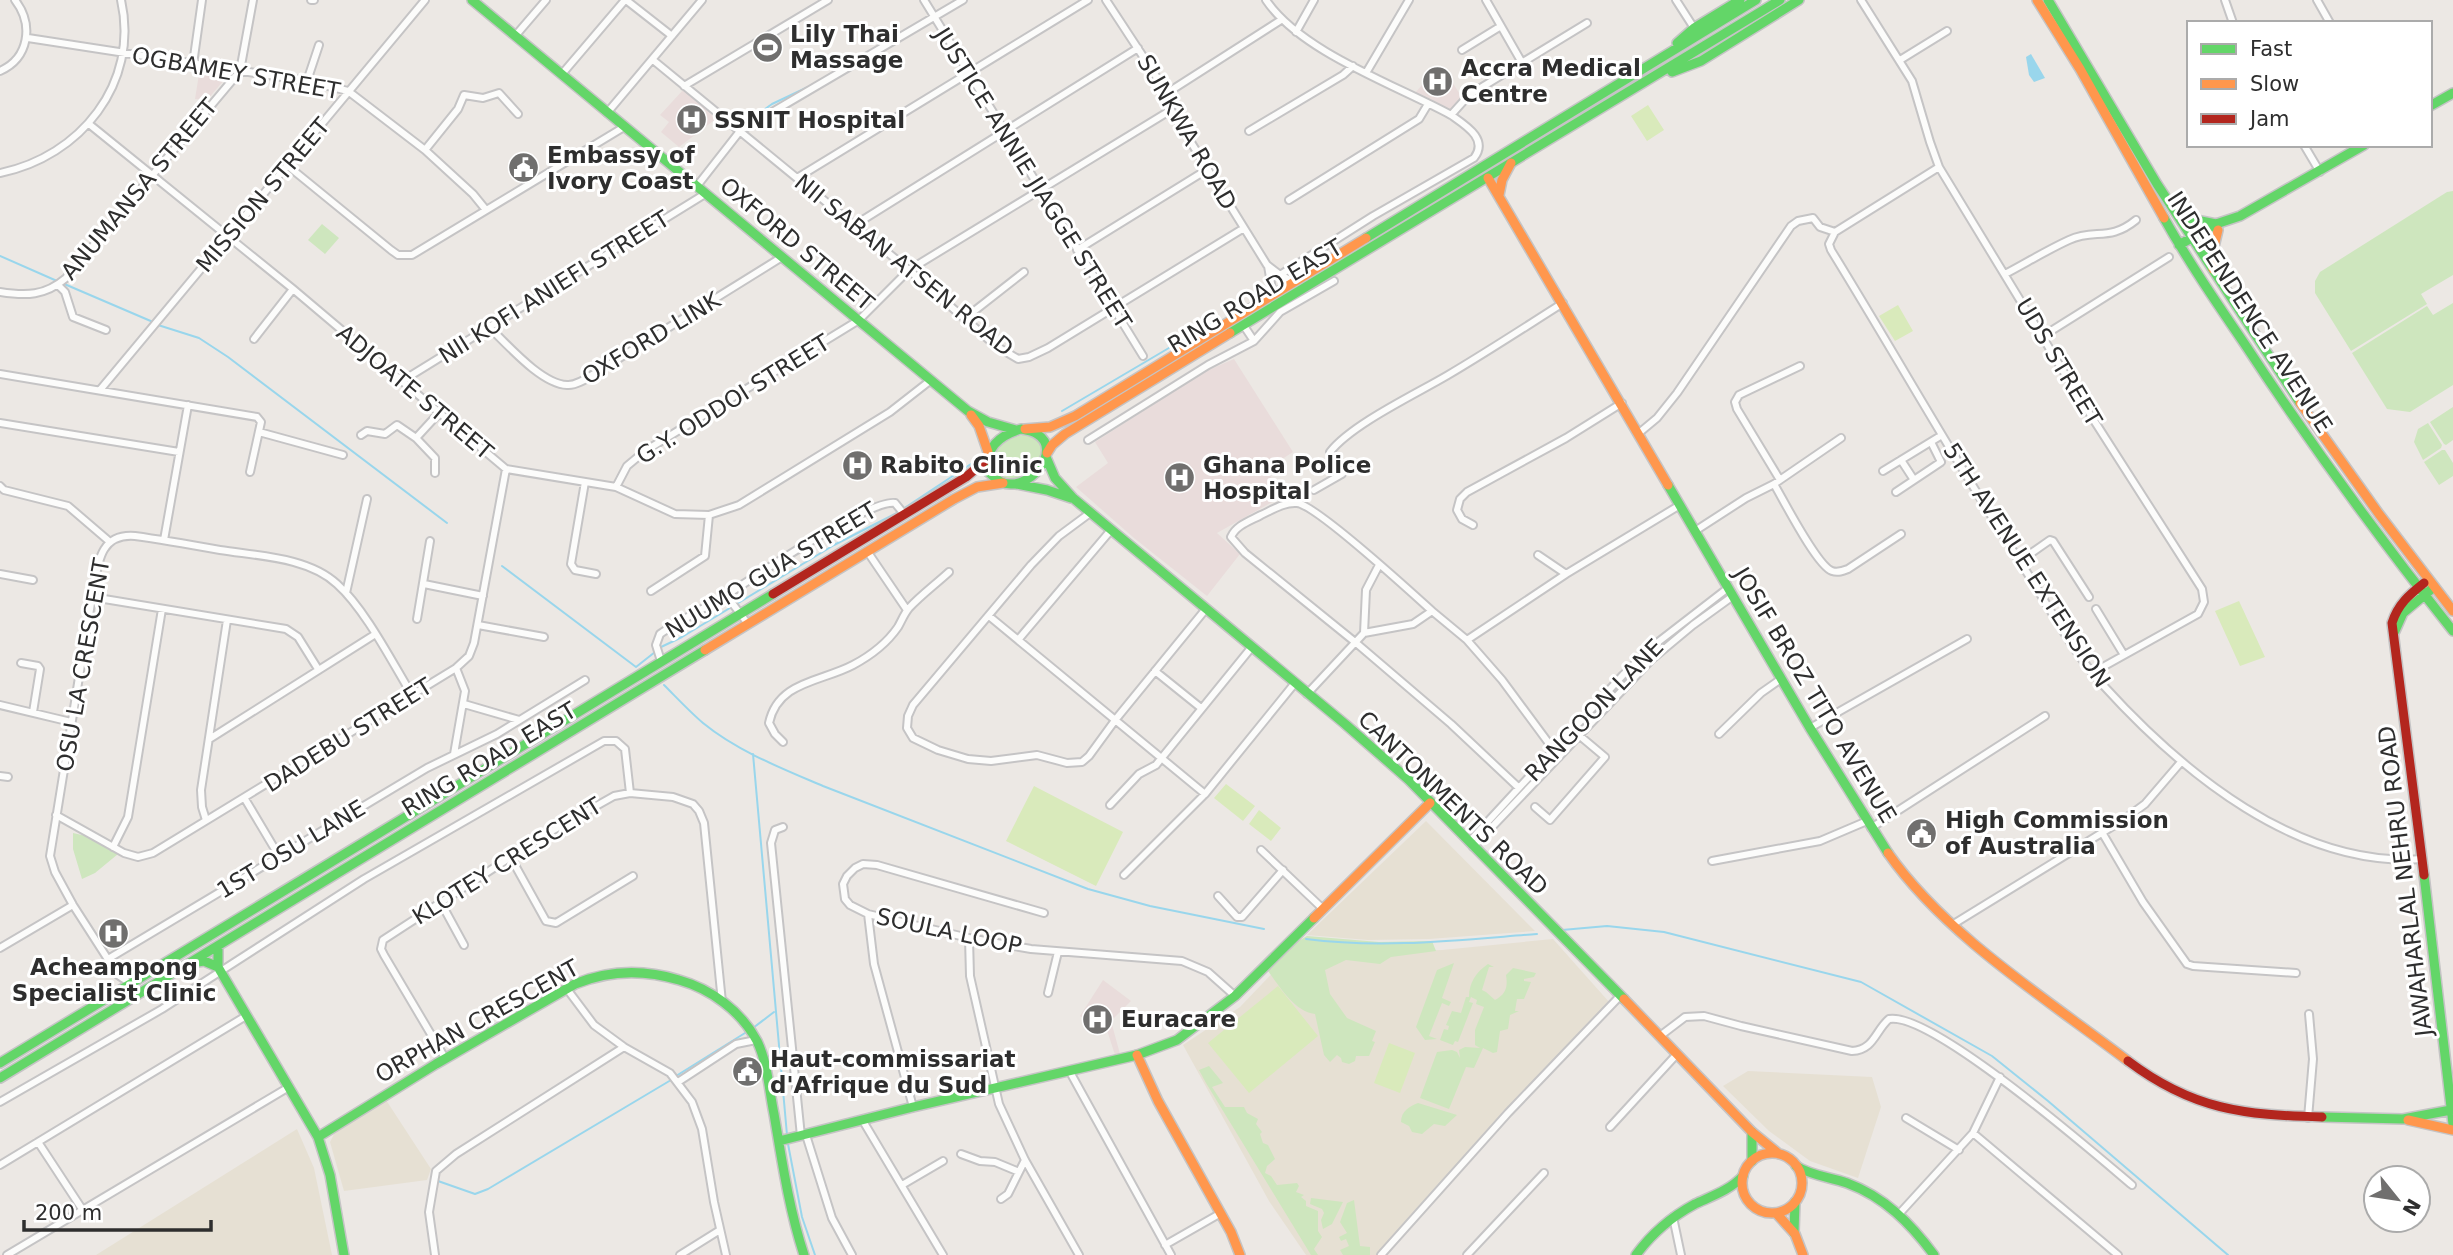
<svg xmlns="http://www.w3.org/2000/svg" width="2453" height="1255" font-family="'DejaVu Sans',sans-serif">
<rect width="100%" height="100%" fill="#ece8e4"/>
<path fill="#e6e0d3" d="M1426 821 1535 931 1429 939 1368 940 1307 935Z
M1553 939 1610 1003 1512 1104 1378 1255H1306L1269 1201 1183 1045 1240 1007 1300 944 1355 952 1442 950Z
M1748 1071 1872 1077 1881 1107 1858 1178 1810 1161 1769 1131 1723 1086Z
M386 1100 431 1169 427 1180 344 1191 330 1142 334 1134Z
M297 1129 314 1168 332 1255H96Z"/>
<path fill="#e9dcdb" d="M1442 66 1461 96 1450 111 1415 93 1435 70Z
M200 68 230 73 207 100 195 99Z
M683 90 717 118 679 147 661 132 669 122 660 115Z
M1234 359 1293 452 1267 469 1281 497 1217 533 1240 554 1207 596 1134 538 1076 487 1108 463 1095 442 1204 372Z
M1103 980 1131 1001 1111 1021 1120 1054 1115 1055 1106 1027 1101 1028 1080 1016Z"/>
<path fill="#cee6be" d="M2453 191V275L2421 294 2427 304 2351 351 2315 293V281L2320 272 2447 192Z
M322 224 339 238 325 254 308 240Z
M2453 303V385L2410 412 2387 409 2352 353 2427 306 2433 315Z
M2453 407V440L2446 445 2444 444 2430 422Z
M2428 423 2442 445 2441 448 2423 460 2414 442 2418 429Z
M1023 435 1034 438 1042 444C1042 474 1008 495 991 465 995 448 1006 438 1023 435Z
M2442 450H2445L2453 463V476L2439 485 2424 462Z
M73 833 86 836 118 854 95 873 82 879 73 849Z
M1307 936 1379 942 1432 941 1436 951 1391 957 1380 964 1346 960 1325 970 1330 994 1347 1018 1376 1031 1372 1041 1375 1042 1369 1056H1356L1355 1061 1349 1064 1342 1062 1341 1058 1337 1055 1330 1062 1324 1055 1315 1014C1294 1011 1280 987 1268 971L1295 943Z
M1454 963 1442 998 1451 1002 1449 1006 1442 1003 1429 1036 1437 1039 1425 1040 1416 1027 1437 970Z
M1488 964 1494 967H1489L1482 990 1486 992 1495 1000C1506 994 1508 987 1506 975L1513 968 1536 973 1534 977 1524 979V981L1531 982 1524 999H1517L1515 1011H1519L1510 1015 1508 1029 1500 1031 1497 1052 1493 1053 1483 1048 1474 1068 1466 1067 1449 1109 1420 1098 1437 1052 1452 1050 1457 1052 1460 1058 1459 1050 1465 1047 1480 1048 1475 1045V1030L1484 1007 1476 1004 1477 1000 1471 997 1469 1002 1473 1003 1458 1042 1455 1041 1453 1045 1440 1040 1444 1029 1448 1030 1449 1026 1446 1025 1452 1011 1461 1013 1466 997H1469C1469 983 1476 972 1488 964Z
M1209 1066 1223 1083 1212 1087 1225 1107H1244L1247 1113 1258 1119 1256 1124 1262 1132 1260 1134 1263 1143 1268 1145 1275 1159 1267 1166 1265 1173 1271 1176 1277 1185 1297 1183 1299 1186 1296 1192 1304 1195 1301 1197 1306 1201V1206L1318 1211V1231L1322 1237 1314 1249 1318 1255H1311L1206 1083 1199 1070Z
M1418 1103 1457 1115 1445 1126 1434 1124 1422 1134 1412 1132 1409 1126 1401 1122C1401 1111 1410 1106 1418 1103Z
M1311 1198 1343 1202 1332 1224 1323 1229 1321 1220 1324 1213 1322 1209 1310 1204Z
M1354 1200 1360 1246 1370 1247V1255H1343L1340 1250 1349 1246 1346 1239 1341 1241 1339 1237 1347 1233 1340 1222 1347 1203Z"/>
<path fill="#d9eabb" d="M1648 105 1664 130 1647 141 1631 116Z
M1898 305 1913 331 1895 341 1879 316Z
M2239 601 2265 657 2240 666 2215 611Z
M1226 784 1255 806 1243 821 1214 798Z
M1034 786 1123 832 1096 886 1006 841Z
M1259 810 1281 828 1271 841 1249 824Z
M1278 986 1318 1036 1249 1093 1208 1043Z
M1389 1043 1415 1053 1400 1093 1374 1083Z"/>
<path fill="#99d6ec" d="M2031 54 2045 78 2034 82 2029 75 2026 57Z"/>
<g fill="none" stroke-linecap="round" stroke-linejoin="round">
<path stroke="#99d6ec" stroke-width="2" d="M746 123 772 104 808 87
M0 256 57 281
M62 283 153 322
M158 325 199 338 228 357 447 523
M1062 411 1213 322
M502 566 636 667 655 652
M659 648 682 637 834 545 897 513 977 460
M664 685C677 698 690 712 703 723 737 751 783 769 823 786L1088 889 1150 906 1264 929
M753 754 787 1135
M1562 930 1607 926 1664 932 1861 982 1992 1056 2048 1101 2228 1255
M1306 939C1383 949 1459 940 1537 934
M753 1028 774 1012
M676 1076 745 1033
M788 1144 802 1217 815 1255
M438 1181 475 1194 488 1189 671 1080"/>
<defs>
<path id="street" d="M311 0H314
M626 0 672 36
M924 0 1143 356
M1106 0 1167 93 1171 110 1267 265 1280 275 1294 282
M1266 0C1301 52 1396 85 1451 115 1465 125 1489 139 1474 158L1373 216 1280 275
M1486 0 1521 61
M1676 0 1694 28
M1861 0 1912 81 1930 142 1939 167 2079 397 2202 589 2204 602 2198 614 2092 673
M2225 0 2233 23
M2317 0 2330 23
M1296 32 1314 0
M516 35 546 0
M28 38 307 81 348 91 425 150 473 194 486 210
M1462 50 1501 26
M653 60 909 270 996 346 1018 359 1029 357 1048 348 1244 228
M1900 60 1947 31
M193 64 202 0
M0 71C29 58 34 25 15 0
M1366 73 1409 0
M562 74 625 0
M307 81 319 45
M684 86 828 0
M1167 93 1281 20
M607 113 702 0
M1451 115 1469 95 1587 23
M89 124 293 289 506 469 616 487 675 514 709 515 739 505 890 412 931 380
M1249 131 1343 75 1353 66
M2304 145 2320 172
M425 150 458 109 464 95 483 98 499 93 518 114
M288 166 391 250 398 255H412L624 127
M0 173C80 157 140 83 121 0
M797 178 1088 0
M697 186 740 131 963 0
M1289 200 1419 119 1428 104
M853 226 1138 48
M1835 232 1829 244 1831 250C1897 357 1958 466 2026 571 2050 608 2073 653 2103 685 2182 772 2297 868 2422 859
M1835 232 1939 167
M1077 250 1208 169
M1268 266 1273 295
M2005 274C2026 263 2047 250 2069 240 2095 228 2109 242 2136 220
M58 285 65 292 73 317 106 330
M0 292C26 296 45 296 66 278L240 71 253 0
M964 319 1024 272
M488 326C507 344 541 384 567 385 577 386 589 377 597 372L782 257
M1244 326 1254 341
M2043 336 2169 257
M254 339 293 289
M0 374 257 417 261 422 250 472
M402 381 705 194
M100 390 425 0
M0 423 179 452
M259 432 343 455
M1639 433 1657 418 1677 393 1791 226 1798 221 1813 218 1820 227 1835 232
M361 435 367 431 385 434 397 425 416 438 439 413
M416 438 435 458V473
M1088 440 1208 365 1254 341 1280 312 1334 281
M1901 460 1914 480
M1883 471 1942 435
M1780 480 1737 409 1735 402 1739 395 1800 366
M585 482 571 564 575 570 596 574
M1774 484C1784 501 1817 566 1832 571 1838 573 1843 571 1848 569L1901 534
M0 486 4 490 68 506 110 542
M616 487 627 466 645 451 859 320 909 270 1171 110
M1314 490 1342 474 1330 452C1352 424 1416 394 1448 375 1487 352 1525 327 1563 303
M1896 492 1941 462 1931 442
M1090 513 1059 536 1031 565 913 705 908 716 907 728 913 738 938 750 968 759 991 761 1037 755 1067 763 1082 762 1089 756 1116 719 1205 610
M1473 525 1462 519 1457 510 1460 499 1467 492 1566 438 1622 403
M1695 531 1746 498 1774 484 1841 438
M164 540 188 405
M867 551 907 610
M1538 555 1566 574
M2020 561 2050 540 2053 541 2089 597
M0 574 33 580
M424 584 483 596
M651 591 705 556 709 515
M346 593 367 499
M726 595 748 624
M92 597 286 629 298 637 318 669
M2096 609 2124 655
M1432 611C1411 592 1316 505 1297 503 1284 502 1272 510 1261 515 1250 521 1236 525 1231 537L1245 553 1355 642 1451 724 1518 787
M989 616 1205 794
M417 619 430 541
M478 625 544 637
M1364 633 1366 590 1379 565
M1018 640 1111 530
M1467 640 1566 574 1680 505
M661 661 656 645 660 634C681 620 703 609 725 596 753 578 869 499 895 503L904 514
M21 663 38 666 40 669 33 712
M1155 671 1201 708
M1307 694 1364 633 1413 624 1432 611 1467 640 1502 680 1559 757
M464 704 519 720
M0 705 71 722
M1810 728 1967 639
M1719 734 1761 693 1781 679
M211 738 374 635
M783 742 775 734 769 723C778 681 821 682 853 665 870 656 887 643 898 627 902 620 904 614 909 608 921 595 936 584 949 572
M454 754 465 691 456 668
M0 776 8 777
M245 799 279 856
M1110 805 1139 774 1156 765 1251 648
M1535 807 1550 820 1605 757 1580 736
M56 815 124 853 138 857 153 853 456 668 469 656 474 643 506 469
M206 820 202 807 201 790 227 620
M783 827 775 830 771 843 801 1136
M1871 828 2045 716
M2103 834 2143 902 2187 964 2193 966 2296 973
M1469 842 1623 675 1653 646 1728 588
M113 847 128 817 162 609
M1473 847 1651 660 1693 625 1733 596
M1261 850 1322 908
M511 858 546 921 556 923 633 876
M1712 861 1820 841 1867 821
M1124 875 1205 794 1295 683
M1218 896 1237 917H1242L1283 870
M440 901 464 945
M1044 913 877 865 863 864 855 868 847 876 843 884 845 899 850 905 868 914 969 938 1031 949 1182 961 1208 972 1235 996
M868 914 874 964 913 1107
M1952 925 2126 818 2145 804 2181 762
M969 938 970 976 999 1104 1025 1160 1079 1255
M0 948 73 905
M108 959 427 768 497 734 585 680
M130 983 118 975 73 905 55 872 50 856 92 597C98 568 97 533 135 536 164 540 192 545 220 550 258 556 308 557 337 584 365 609 392 662 412 695
M567 989 594 1025 624 1047 670 1073 692 1102 702 1129 714 1202 726 1255
M1048 993 1058 952
M1660 1036 1685 1017 1704 1016 1741 1026 1852 1051C1874 1050 1875 1031 1889 1019 1931 1011 2094 1153 2132 1185
M445 1058 384 955 381 949 383 940 543 836 614 796 630 793 673 797 693 804 699 811 704 823 722 1002
M1070 1072 1171 1255
M678 1082 736 1044 756 1040
M0 1102 162 1009 364 879 604 741H616L625 749 630 793
M1906 1118 1959 1150
M2308 1118 2313 1059 2309 1014
M863 1121 943 1255
M1610 1127 1677 1054
M1973 1133 2118 1255
M806 1135 832 1218 852 1255
M38 1142 82 1209
M961 1154 980 1161 995 1162 1019 1172
M0 1165 246 1016
M902 1185 943 1161
M1001 1199 1008 1194 1025 1160
M1900 1213 1973 1133 2000 1077
M1673 1217 1681 1255
M1165 1245 1221 1213
M7 1255 289 1087
M435 1255 429 1212 436 1171 456 1154 624 1047
M680 1255 720 1230
M1381 1255 1508 1113 1620 996
M1467 1255 1544 1173"/>
<path id="fast" d="M472 0 968 411 988 422 1016 430
M2048 0 2157 184 2300 403
M1677 43 1694 28 1740 0
M1672 72 1701 61 1799 0
M2430 106 2453 93
M2175 211 2191 219 2216 224
M2164 218C2188 261 2216 302 2244 343 2309 442 2379 538 2453 631
M1366 238 1756 0
M2179 245 2216 224 2240 216 2364 145
M1230 333C1413 221 1598 112 1780 0
M1021 429C1026 430 1033 431 1037 434 1064 450 1028 494 1001 482 997 480 992 475 988 472 984 448 1000 435 1021 429Z
M1046 457 1055 478 1073 498 1345 724 1409 780 1624 999
M1016 484 1047 490 1071 498
M1668 485 1810 728 1888 853
M2395 631 2403 613 2434 587
M2424 875 2453 1124
M218 947V967L318 1137 330 1175 344 1255
M191 963 204 961 218 967
M0 1063 773 594
M0 1078 705 650
M2322 1117 2403 1119 2451 1110
M1752 1132V1161
M318 1137 436 1064 575 984C609 970 643 969 679 980 711 989 741 1011 757 1041 768 1064 769 1090 774 1114 782 1161 789 1209 804 1255
M779 1141 913 1107 1137 1055 1177 1040 1235 996 1314 918
M1796 1166C1812 1176 1830 1177 1847 1183 1885 1197 1911 1224 1934 1255
M1794 1233 1795 1202
M1636 1255C1652 1233 1671 1217 1695 1204 1712 1196 1730 1190 1743 1176"/>
<path id="slow" d="M2037 0 2080 69 2164 218
M1488 178 1668 485
M1499 195 1502 180 1511 163
M2213 269V251L2218 230
M2300 403 2379 514 2453 611
M971 415 979 426 988 452
M1025 429 1050 427 1075 416 1366 238
M1047 453 1052 445 1065 434 1230 333
M705 650 954 499 977 487 1003 483
M1888 853C1946 936 2047 999 2128 1061
M1314 918 1430 803
M1624 999 1752 1132 1779 1154
M1137 1055 1158 1101 1231 1232 1240 1255
M2408 1120 2453 1130
M1742 1183a30 30 0 1 1 60 0a30 30 0 1 1-60 0Z
M1776 1213 1795 1234 1803 1255"/>
<path id="jam" d="M773 594 966 477 986 460
M2424 875 2392 623C2398 604 2409 595 2424 583
M2128 1061C2193 1110 2244 1115 2322 1117"/>
</defs>
<use href="#street" stroke="#c5c4c5" stroke-width="10"/>
<use href="#fast" stroke="#c5c4c5" stroke-width="12"/>
<use href="#slow" stroke="#c5c4c5" stroke-width="12"/>
<use href="#jam" stroke="#c5c4c5" stroke-width="12"/>
<use href="#street" stroke="#fcfcfb" stroke-width="6"/>
<use href="#fast" stroke="#63d668" stroke-width="9"/>
<use href="#slow" stroke="#ff974d" stroke-width="9"/>
<use href="#jam" stroke="#b3261e" stroke-width="9"/>
</g>
<defs>
<symbol id="stadium-disc" viewBox="-11 -11 22 22"><circle r="9.5" fill="#706f6e" stroke="#fff"/><path d="M0-5a6.5 5 0 1 0 0 10a6.5 5 0 1 0 0-10ZM-3.5-1.8h7v3.6h-7Z" fill="#fff"/></symbol>
<symbol id="hospital-disc" viewBox="-11 -11 22 22"><circle r="9.5" fill="#706f6e" stroke="#fff"/><path d="M-5-5h3v3.5h4V-5h3V5h-3V1.5h-4V5h-3Z" fill="#fff"/></symbol>
<symbol id="civic-disc" viewBox="-11 -11 22 22"><circle r="9.5" fill="#706f6e" stroke="#fff"/><path d="M-.6-6.5H3V-4.5H.6V-3L4-1V1h2V6H-6V1h2V-1L-.6-3ZM-1.2 2.5V6h2.4V2.5Z" fill="#fff"/></symbol>
</defs>
<g fill-rule="evenodd">
<use href="#stadium-disc" x="750" y="30" width="35" height="35"/>
<use href="#hospital-disc" x="1420" y="64" width="35" height="35"/>
<use href="#hospital-disc" x="674" y="102" width="35" height="35"/>
<use href="#civic-disc" x="506" y="150" width="35" height="35"/>
<use href="#hospital-disc" x="840" y="448" width="35" height="35"/>
<use href="#hospital-disc" x="1162" y="460" width="35" height="35"/>
<use href="#civic-disc" x="1904" y="816" width="35" height="35"/>
<use href="#hospital-disc" x="96" y="916" width="35" height="35"/>
<use href="#hospital-disc" x="1080" y="1002" width="35" height="35"/>
<use href="#civic-disc" x="730" y="1054" width="35" height="35"/>
</g>
<g text-anchor="middle" dominant-baseline="central" stroke-width="6" stroke-linejoin="round" paint-order="stroke">
<g font-size="23" font-weight="bold" fill="#2e2e2e" stroke="#fff" text-anchor="start">
<text x="790" y="34">Lily Thai<tspan x="790" dy="26">Massage</tspan></text>
<text x="1461" y="68">Accra Medical<tspan x="1461" dy="26">Centre</tspan></text>
<text x="714" y="120">SSNIT Hospital</text>
<text x="547" y="155">Embassy of<tspan x="547" dy="26">Ivory Coast</tspan></text>
<text x="880" y="465">Rabito Clinic</text>
<text x="1203" y="465">Ghana Police<tspan x="1203" dy="26">Hospital</tspan></text>
<text x="1945" y="820">High Commission<tspan x="1945" dy="26">of Australia</tspan></text>
<text x="114" y="967" text-anchor="middle">Acheampong<tspan x="114" dy="26">Specialist Clinic</tspan></text>
<text x="1121" y="1019">Euracare</text>
<text x="770" y="1059">Haut-commissariat<tspan x="770" dy="26">d'Afrique du Sud</tspan></text>
</g>
<g font-size="23" fill="#2e2e2e" stroke="#fff">
<text transform="translate(236 73) rotate(10)">OGBAMEY STREET</text>
<text transform="translate(1187 132) rotate(60)">SUNKWA ROAD</text>
<text transform="translate(1033 178) rotate(58)">JUSTICE ANNIE JIAGGE STREET</text>
<text transform="translate(139 189) rotate(-50)">ANUMANSA STREET</text>
<text transform="translate(263 195) rotate(-50)">MISSION STREET</text>
<text transform="translate(797 244) rotate(40)">OXFORD STREET</text>
<text transform="translate(904 265) rotate(39)">NII SABAN ATSEN ROAD</text>
<text transform="translate(554 287) rotate(-32)">NII KOFI ANIEFI STREET</text>
<text transform="translate(1255 296) rotate(-31)">RING ROAD EAST</text>
<text transform="translate(2250 312) rotate(57)">INDEPENDENCE AVENUE</text>
<text transform="translate(651 338) rotate(-31)">OXFORD LINK</text>
<text transform="translate(2059 362) rotate(59)">UDS STREET</text>
<text transform="translate(415 392) rotate(40)">ADJOATE STREET</text>
<text transform="translate(733 399) rotate(-32)">G.Y. ODDOI STREET</text>
<text transform="translate(2027 565) rotate(57)">5TH AVENUE EXTENSION</text>
<text transform="translate(771 570) rotate(-31)">NUUMO GUA STREET</text>
<text transform="translate(83 665) rotate(-80)">OSU LA CRESCENT</text>
<text transform="translate(1815 695) rotate(59)">JOSIF BROZ TITO AVENUE</text>
<text transform="translate(1594 710) rotate(-46)">RANGOON LANE</text>
<text transform="translate(348 735) rotate(-32)">DADEBU STREET</text>
<text transform="translate(489 759) rotate(-31)">RING ROAD EAST</text>
<text transform="translate(1453 803) rotate(44)">CANTONMENTS ROAD</text>
<text transform="translate(291 849) rotate(-31)">1ST OSU LANE</text>
<text transform="translate(507 861) rotate(-32)">KLOTEY CRESCENT</text>
<text transform="translate(2405 881) rotate(-97)">JAWAHARLAL NEHRU ROAD</text>
<text transform="translate(949 931) rotate(12)">SOULA LOOP</text>
<text transform="translate(477 1021) rotate(-29)">ORPHAN CRESCENT</text>
</g>
</g>
<rect x="2187" y="21" width="245" height="126" fill="#ffffff" stroke="#ababab" stroke-width="2"/>
<rect x="2201" y="44" width="35" height="10" fill="#63d668" stroke="#ababab" stroke-width="2"/>
<text x="2250" y="56" font-size="21" fill="#2e2e2e">Fast</text>
<rect x="2201" y="79" width="35" height="10" fill="#ff974d" stroke="#ababab" stroke-width="2"/>
<text x="2250" y="91" font-size="21" fill="#2e2e2e">Slow</text>
<rect x="2201" y="114" width="35" height="10" fill="#b3261e" stroke="#ababab" stroke-width="2"/>
<text x="2250" y="126" font-size="21" fill="#2e2e2e">Jam</text>
<g transform="translate(2397 1199) rotate(120)"><circle r="33" fill="#ffffff" stroke="#ababab" stroke-width="2"/>
<path d="M0-5L12 26L0 18L-12 26Z" fill="#706f6e"/>
<text y="-10" font-size="19" font-weight="bold" text-anchor="middle" fill="#2e2e2e">N</text>
</g>
<path d="M24 1220v10h187v-10" fill="none" stroke="#2e2e2e" stroke-width="3.5"/>
<text x="35" y="1220" font-size="21" fill="#2e2e2e" stroke="#ffffff" stroke-width="5" paint-order="stroke">200 m</text>
</svg>
